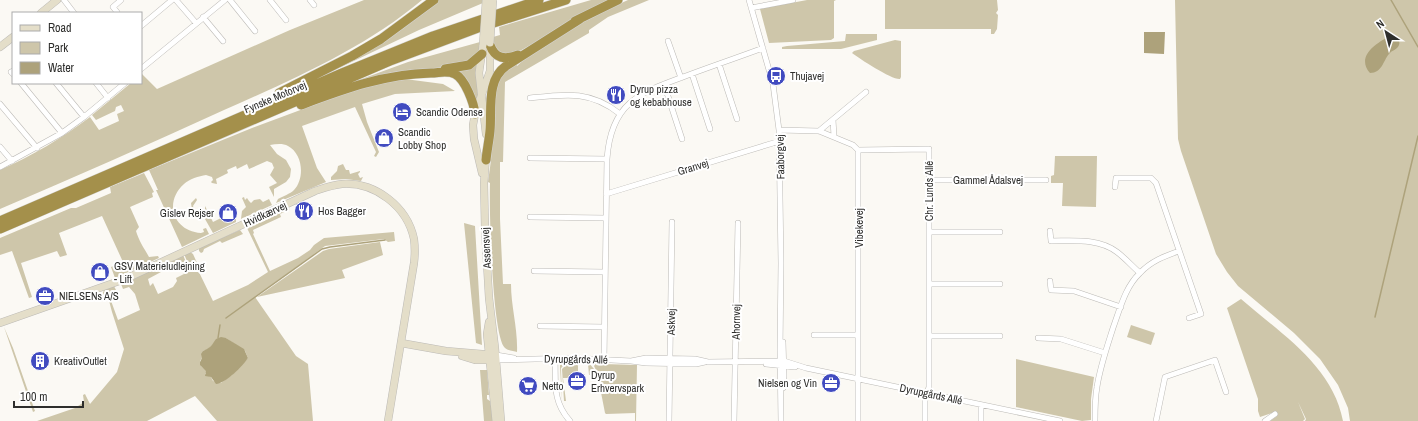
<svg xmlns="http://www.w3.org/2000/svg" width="1418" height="421" font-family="'Archivo Narrow',sans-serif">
<rect width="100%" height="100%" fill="#fbf9f4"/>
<path fill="#cec6aa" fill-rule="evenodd" d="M364 0H422C365 48 292 80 224 110 150 144 75 177 0 209V170C32 156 62 138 90 117L99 130 119 121 117 114 124 111 121 105 116 107 115 111 96 120 92 115 131 83H141L142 74 157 89 290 30Z
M437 0H483V3L419 30 318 78V77Z
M591 0H612L518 52 506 55 497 52 493 42V37L500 35 499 27Z
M628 0H649L608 17 589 30V33L505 82 503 162H500V219L503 284H511C511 307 518 329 517 352 514 351 508 351 505 348 492 337 489 206 490 183L488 182 491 160 493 102 497 81 516 62 517 66C544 40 594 15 628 0Z
M807 0H836L834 1V38L831 40 769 43 760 9Z
M885 0H997L998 10 996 13 998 15 997 29 994 34H991V29H885Z
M1175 0H1418V421H1350L1348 408 1338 385 1320 359 1294 333 1238 286 1227 272 1216 254 1181 151 1178 139Z
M846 34H877V40L841 49H782V47L787 46 845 41Z
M895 40 901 41V77L900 79C892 80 860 59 852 53L854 51Z
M480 42 479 52 468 63 337 88 408 62Z
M478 62 476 74 478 95 475 104 454 72Z
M405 79 443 84 455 91 395 94 362 104 367 122 379 152 376 157 374 156 376 152 355 107 302 126 317 168 326 182 276 203 278 199C283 196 290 194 294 190 305 178 303 154 288 146 283 143 276 144 270 145L277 154 286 160 291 169 290 177 286 182 274 189V197L269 187 277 183 270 175 275 166 274 168 272 163 267 161 249 169 247 164 237 169 236 166 227 170 228 173 216 179 217 184 212 183 211 182 213 180 212 177 206 175C199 176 189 179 184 184 163 203 174 231 201 233L204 232 203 229 206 228 209 234 182 247 156 190H158L149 170 252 128 365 86Z
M1055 156H1097L1096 207 1062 206 1063 183H1051V176L1054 175Z
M343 164 346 170H349L350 174 360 171V172L358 174 360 178 363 177 361 181 346 179 331 180V177L337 171 338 166Z
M144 173 154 192 152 193 153 197 130 207 139 227 136 231C139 241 144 248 149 257L158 256 159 258 115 278 111 267 123 262 102 216 59 233 67 255 60 257 57 251 21 263 32 297 29 298 12 251 0 255V238L71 208H76L111 193 110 187Z
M244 197 245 200 247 198 249 201 251 203 254 200 260 199 263 202 269 199 272 205 241 219 242 211 246 207 242 198Z
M196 198 197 200 193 206 194 209 200 213 205 210V206L213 222 221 218 220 215 222 213 224 217 230 216 236 219V222L213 233 205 219 192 210 191 203Z
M286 208 290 209 280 214 281 217 253 230 254 233 253 234 270 271 298 258 310 250 314 245 324 238 394 232 395 241 388 242 384 239 325 246 255 297 296 356 308 364 313 421H217L195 396 147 421H37L75 408 84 402 83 395 85 394 90 404 117 372 124 349 112 312 107 293 102 295 104 290 114 286 116 290 110 298 118 320 140 310 135 294 129 287 123 289 121 284 157 267 161 272 148 279 150 286 153 283 158 294 173 287 177 281 176 278 184 274 181 267 170 272 168 269 164 271 162 266 183 255 189 269 190 268 184 254 190 252 193 254 198 265 196 266 213 301 248 285 268 272 247 228V226ZM226 338 245 351 248 358 233 374 221 383 213 381 211 377 205 374 207 371 201 366 200 361 202 358 203 351 208 349 214 343Z
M464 223 475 226 482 345 476 343Z
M240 230 243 234 222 243 220 241 204 249 203 252 201 253 199 251V248Z
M380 242 383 255 342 270 345 278 257 297 323 251 329 249Z
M1241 299C1280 333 1333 366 1343 421H1305L1306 419 1298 402 1305 419 1303 421H1270L1277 416 1275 412 1260 417 1258 411V399L1227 308Z
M1131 325 1155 333 1151 345 1127 337Z
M4 327 13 348 35 411 33 412Z
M1016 359 1094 377 1091 399V420L1082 421 1016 407Z
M562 362H588L594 369 595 375H589L588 364H578V374L576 375 574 378H563L566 401H564L562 369 567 364 584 363H566L561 368 562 401 560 367V363Z
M591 362 602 364 637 365 636 421H635V413L606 414 605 413 597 372 594 366 595 364Z
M480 370H487L489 395H487V399L490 401 494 421H484Z"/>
<path fill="#ada27b" d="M1144 32H1165L1164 54 1144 53Z
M1388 37H1393L1398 39C1399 42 1400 42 1399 45 1397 50 1392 50 1389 54 1383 61 1382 73 1370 73 1356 57 1375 44 1388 37Z
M221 337 226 338 244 349 248 358C243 366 226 383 216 384L211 377 205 376 206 371 200 365V362L202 358 201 354 203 351C210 348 212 345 216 339Z"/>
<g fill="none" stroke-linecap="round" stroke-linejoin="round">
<path stroke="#ada27b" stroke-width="1.5" d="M1391 0 1418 47
M1375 317 1418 136
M226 318 322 249 330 247 385 240
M218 338 220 325"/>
<defs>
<path id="street" d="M64 0 74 13
M176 0 196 23
M230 0 255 31
M270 0 286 20
M310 0 314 5
M749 0 773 84 779 130 781 263 780 350 781 421
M751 8 793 0
M117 12 113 7 121 0
M203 17 223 41
M141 26 172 0
M668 41 681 78
M719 64 737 119
M141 69 225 0
M13 71 11 72 13 74
M692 74 710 129
M21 83 62 133
M56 83 84 117
M96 83 108 98
M664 84 682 139
M530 98C565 94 591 90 620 114
M0 104 37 148
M833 120 834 136
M779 130 819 131 853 145 858 150V421
M819 131 866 92
M0 147 12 161
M858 150 929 149V387L925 400V421
M530 158 607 159
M0 167 62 133 84 117 125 83
M929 180H1046
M1115 187 1116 178H1151L1156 183 1201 314 1189 318
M606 194 780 141
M530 217 606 218
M1050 231 1051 241C1073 241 1098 238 1117 252 1125 258 1132 266 1140 273
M929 232H1000
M534 271 605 272
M1050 281 1051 290 1074 291 1121 307
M929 284H1000
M540 326 604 327
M814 335H858
M929 336H1000
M1038 338 1061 339 1105 353
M783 342 784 376 783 388
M496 355 514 358
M555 358C556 383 552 401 570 421
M496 360 572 358 631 361 646 363 696 364 705 362
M604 360 607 159C611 100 642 92 691 74 715 65 739 57 763 48
M631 361 646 358 695 359 708 362 784 361 806 368 1060 421
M766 364 795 367
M669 421 672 222
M734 421 738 223
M981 421V405
M1095 421C1095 410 1095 398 1097 387 1100 367 1107 347 1113 328 1120 309 1125 287 1140 273 1151 261 1165 256 1179 251
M1156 421 1165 377 1215 360 1226 392
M1265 421 1275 414"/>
<path id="secondary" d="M41 13 57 0
M483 45 479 73 486 134
M0 47 13 37
M486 156 484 183 485 229 489 298 495 348 501 421
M482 173 474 139 473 125 475 114 490 71V47
M489 322 487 334 496 421
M0 323 125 279 315 191C324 188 332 185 342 184 375 182 407 206 414 239 415 247 415 255 414 263L388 421
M401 343 446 351 494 355
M462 356 475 360H493"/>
<path id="highway" d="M575 21 618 0
M490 45C495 59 505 60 518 55
M445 69 469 65 482 54
M279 93 352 56 381 39 434 0
M301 105C344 89 384 74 431 73 439 73 447 70 455 74 465 79 474 103 475 114
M486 160C487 150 489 141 490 131 492 110 486 80 506 66L580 19
M0 221 342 73 433 36 539 0
M0 229 390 61 478 28 566 0"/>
</defs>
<use href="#street" stroke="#bcbab6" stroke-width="6"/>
<use href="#secondary" stroke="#bcbab6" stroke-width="8"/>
<use href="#highway" stroke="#d5d5d5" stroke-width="10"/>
<use href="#street" stroke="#fff" stroke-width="5"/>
<use href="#secondary" stroke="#e4dec9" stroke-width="7"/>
<use href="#highway" stroke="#a4904b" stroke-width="9"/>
<defs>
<path id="secondary-bridge" d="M490 43 493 0
M483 45 486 0"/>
</defs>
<use href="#secondary-bridge" stroke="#bcbab6" stroke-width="8" stroke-linecap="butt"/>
<use href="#secondary-bridge" stroke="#e4dec9" stroke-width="7"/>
</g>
<defs>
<symbol id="bus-disc" viewBox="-11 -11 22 22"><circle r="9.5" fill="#414bc0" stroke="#fff"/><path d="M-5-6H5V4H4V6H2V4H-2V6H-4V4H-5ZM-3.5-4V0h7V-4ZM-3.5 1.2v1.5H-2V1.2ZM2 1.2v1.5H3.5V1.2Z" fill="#fff"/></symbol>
<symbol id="restaurant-disc" viewBox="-11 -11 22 22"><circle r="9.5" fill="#414bc0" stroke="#fff"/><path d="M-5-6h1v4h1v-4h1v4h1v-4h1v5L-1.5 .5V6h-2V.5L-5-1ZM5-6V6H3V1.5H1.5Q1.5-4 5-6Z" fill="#fff"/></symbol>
<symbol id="hotel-disc" viewBox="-11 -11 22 22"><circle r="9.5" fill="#414bc0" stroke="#fff"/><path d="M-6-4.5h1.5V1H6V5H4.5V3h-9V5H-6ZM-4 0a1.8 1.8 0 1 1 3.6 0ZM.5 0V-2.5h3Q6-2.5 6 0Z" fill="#fff"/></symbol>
<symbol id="shop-disc" viewBox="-11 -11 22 22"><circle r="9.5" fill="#414bc0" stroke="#fff"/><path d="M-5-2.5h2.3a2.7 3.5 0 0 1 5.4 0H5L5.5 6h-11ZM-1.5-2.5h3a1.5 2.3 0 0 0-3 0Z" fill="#fff"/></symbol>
<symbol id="office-disc" viewBox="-11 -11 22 22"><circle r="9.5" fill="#414bc0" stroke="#fff"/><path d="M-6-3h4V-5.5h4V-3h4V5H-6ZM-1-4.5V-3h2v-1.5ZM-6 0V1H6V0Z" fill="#fff"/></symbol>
<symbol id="building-disc" viewBox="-11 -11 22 22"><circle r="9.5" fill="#414bc0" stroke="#fff"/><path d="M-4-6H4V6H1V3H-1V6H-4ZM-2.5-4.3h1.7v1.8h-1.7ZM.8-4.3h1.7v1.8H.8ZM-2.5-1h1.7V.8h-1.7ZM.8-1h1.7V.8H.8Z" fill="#fff"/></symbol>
<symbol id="supermarket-disc" viewBox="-11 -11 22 22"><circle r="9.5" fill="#414bc0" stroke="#fff"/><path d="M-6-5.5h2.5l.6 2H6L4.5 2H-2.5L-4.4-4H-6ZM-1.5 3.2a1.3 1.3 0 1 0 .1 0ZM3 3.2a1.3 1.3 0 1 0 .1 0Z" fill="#fff"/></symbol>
</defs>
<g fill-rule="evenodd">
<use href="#bus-disc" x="765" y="65" width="22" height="22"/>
<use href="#restaurant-disc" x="605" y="84" width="22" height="22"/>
<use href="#hotel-disc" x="391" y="101" width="22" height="22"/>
<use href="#shop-disc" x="373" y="127" width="22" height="22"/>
<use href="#restaurant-disc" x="293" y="200" width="22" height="22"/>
<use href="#shop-disc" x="217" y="202" width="22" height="22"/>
<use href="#shop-disc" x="89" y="261" width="22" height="22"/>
<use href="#office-disc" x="34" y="285" width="22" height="22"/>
<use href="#building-disc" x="29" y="350" width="22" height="22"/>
<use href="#office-disc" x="566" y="370" width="22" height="22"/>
<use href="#office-disc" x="820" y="372" width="22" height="22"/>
<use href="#supermarket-disc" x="517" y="375" width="22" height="22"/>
</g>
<g text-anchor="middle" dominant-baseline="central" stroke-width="4" stroke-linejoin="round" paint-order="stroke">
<g font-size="11" fill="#2e2e2c" stroke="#fff" text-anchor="start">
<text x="790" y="76">Thujavej</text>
<text x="630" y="89">Dyrup pizza<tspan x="630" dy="13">og kebabhouse</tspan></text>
<text x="416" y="112">Scandic Odense</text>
<text x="398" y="132">Scandic<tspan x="398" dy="13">Lobby Shop</tspan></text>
<text x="318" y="211">Hos Bagger</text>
<text x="214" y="213" text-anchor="end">Gislev Rejser</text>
<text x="114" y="266">GSV Materieludlejning<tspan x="114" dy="13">- Lift</tspan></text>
<text x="59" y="296">NIELSENs A/S</text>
<text x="54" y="361">KreativOutlet</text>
<text x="591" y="375">Dyrup<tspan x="591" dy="13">Erhvervspark</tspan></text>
<text x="817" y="383" text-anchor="end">Nielsen og Vin</text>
<text x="542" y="386">Netto</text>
</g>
<g font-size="11" fill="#2e2e2c" stroke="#fff">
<text transform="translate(275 97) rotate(-23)">Fynske Motorvej</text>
<text transform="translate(780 157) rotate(-91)">Faaborgvej</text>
<text transform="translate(693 167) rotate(-17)">Granvej</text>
<text x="988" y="180">Gammel Ådalsvej</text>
<text transform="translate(929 191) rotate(-90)">Chr. Lunds Allé</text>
<text transform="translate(265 214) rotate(-25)">Hvidkærvej</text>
<text transform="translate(859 228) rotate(-90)">Vibekevej</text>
<text transform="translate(486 248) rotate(-93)">Assensvej</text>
<text transform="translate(671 322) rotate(-89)">Askvej</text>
<text transform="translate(736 322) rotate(-89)">Ahornvej</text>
<text transform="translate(576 359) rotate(1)">Dyrupgårds Allé</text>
<text transform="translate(931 394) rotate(12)">Dyrupgårds Allé</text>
</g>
</g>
<rect x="12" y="12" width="130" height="72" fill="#ffffff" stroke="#ababab"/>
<rect x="20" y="25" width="20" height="6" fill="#e4dec9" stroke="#ababab"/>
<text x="48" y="32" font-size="12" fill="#2e2e2c">Road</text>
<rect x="20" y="42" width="20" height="12" fill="#cec6aa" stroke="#ababab"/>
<text x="48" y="52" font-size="12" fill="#2e2e2c">Park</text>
<rect x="20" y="62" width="20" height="12" fill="#ada27b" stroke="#ababab"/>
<text x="48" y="72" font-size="12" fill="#2e2e2c">Water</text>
<g transform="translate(1386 32) rotate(324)" stroke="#ffffff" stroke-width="3" paint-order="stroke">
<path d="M0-3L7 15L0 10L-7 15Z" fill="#2e2e2c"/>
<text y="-6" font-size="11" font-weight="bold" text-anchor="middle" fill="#2e2e2c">N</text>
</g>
<path d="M14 401v6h69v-6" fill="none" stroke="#2e2e2c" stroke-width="2"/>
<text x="20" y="401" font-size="12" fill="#2e2e2c" stroke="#ffffff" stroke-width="3" paint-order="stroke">100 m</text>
</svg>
